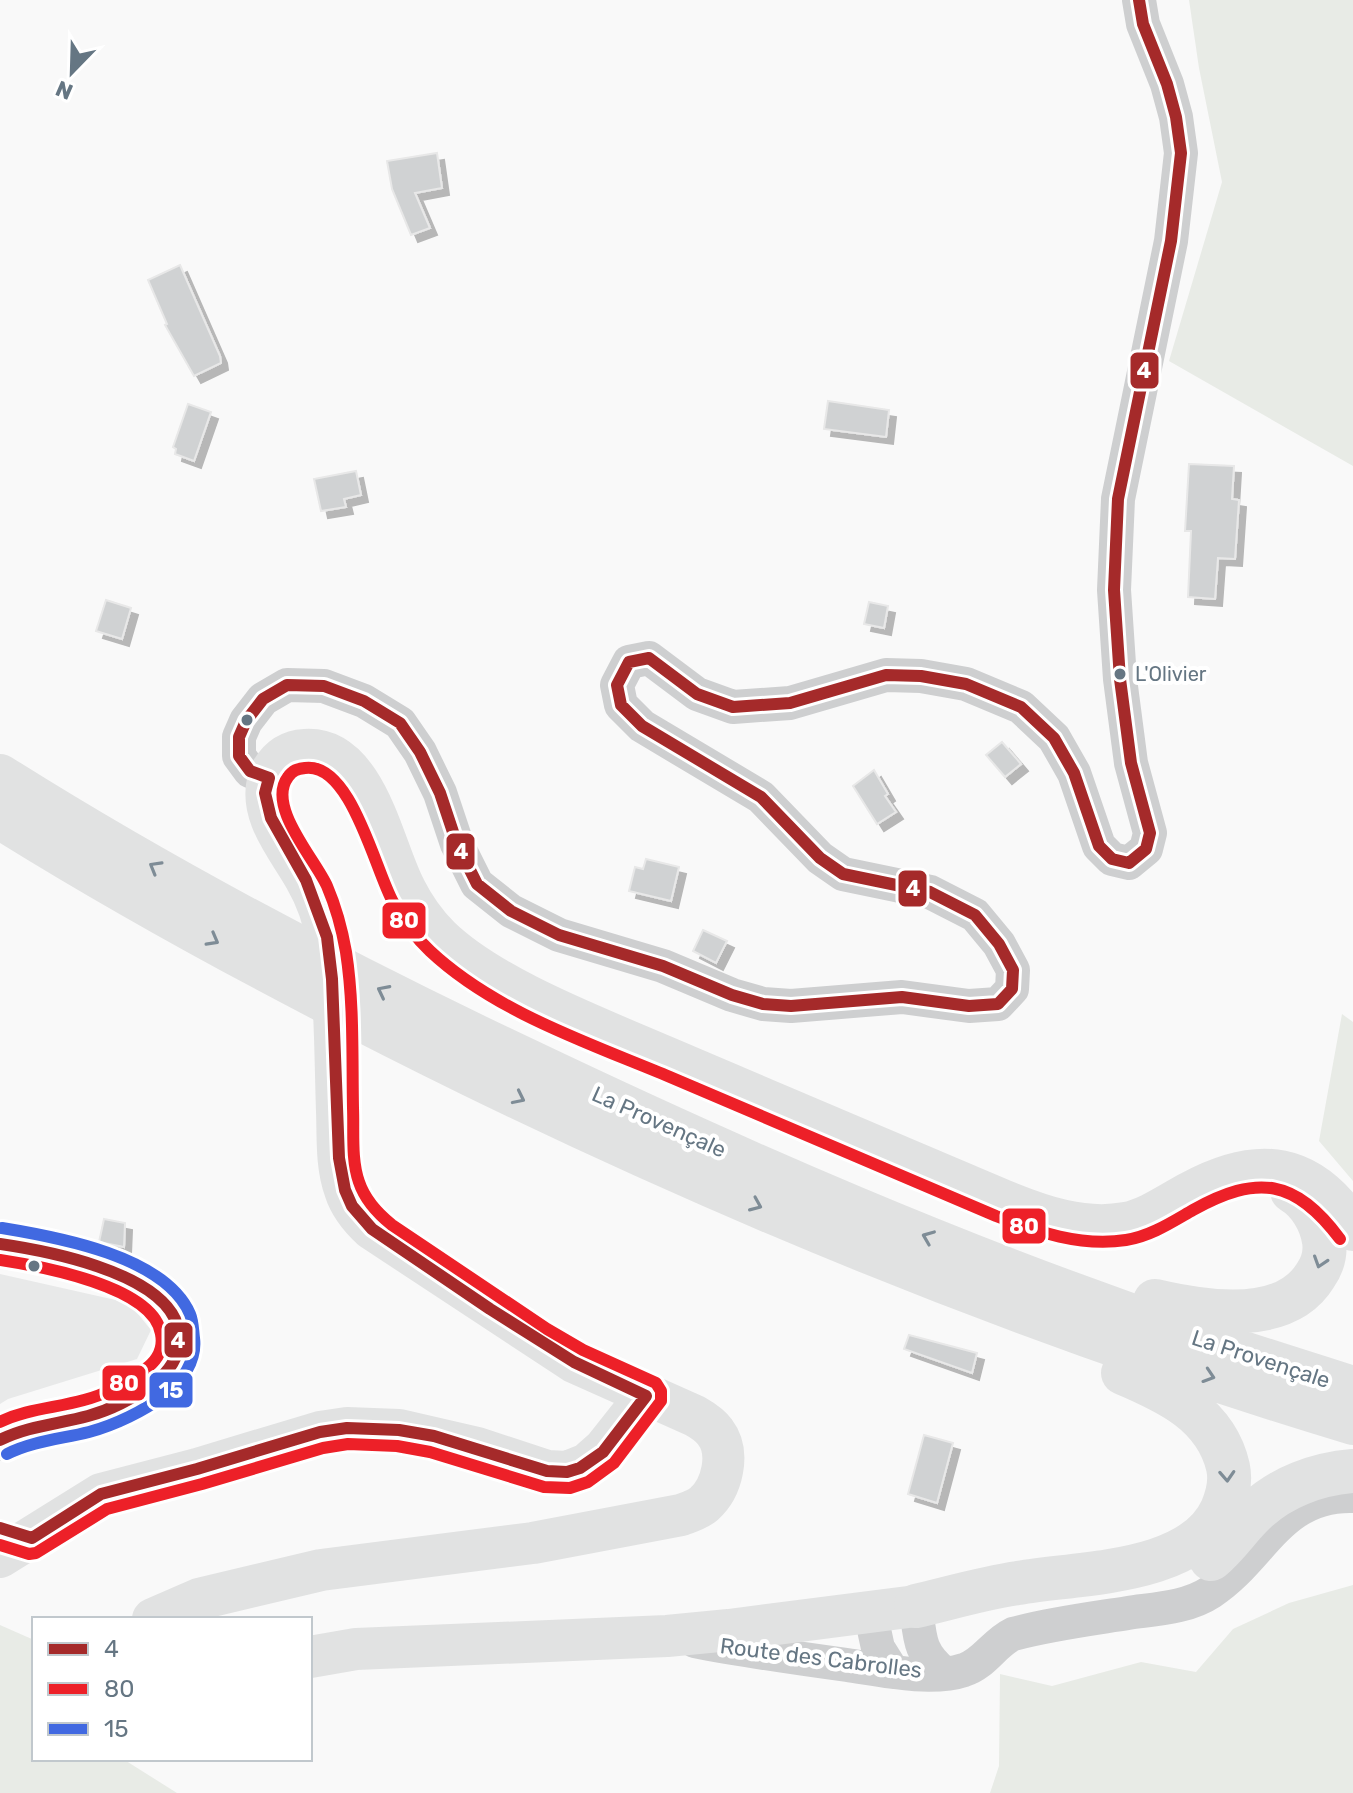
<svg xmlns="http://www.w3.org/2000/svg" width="1353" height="1793" font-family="Rubik,sans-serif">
<defs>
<filter id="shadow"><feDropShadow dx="7" dy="7" stdDeviation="0" flood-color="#0004"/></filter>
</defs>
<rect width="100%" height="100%" fill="#f9f9f9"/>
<path fill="#e8e9e9" d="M0 1274 129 1303 151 1330 137 1359 8 1399 0 1404Z"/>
<path fill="#e8ebe6" d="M1189 0H1353V466L1169 361 1222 182 1199 68Z
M1342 1014 1353 1022V1181L1319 1141Z
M1353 1585V1793H990L999 1766 1000 1674 1052 1686 1141 1662 1196 1672 1233 1629 1289 1603Z
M0 1625 34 1640V1759H123L177 1793H0Z"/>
<path fill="#d0d2d3" stroke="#e8e8e8" stroke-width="2" filter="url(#shadow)" d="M437 153 442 188 415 193 430 228 411 235 392 189 387 161Z
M180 265 220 356 221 363 194 376 165 325 167 324 148 280Z
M828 401 889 410 886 437 824 429Z
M188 404 211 412 194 461 175 454 176 449 173 447Z
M1189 464 1234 466 1232 499 1239 500 1235 559 1218 558 1215 599 1188 597 1191 531H1185Z
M356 471 361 495 344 499 346 507 321 511 314 479Z
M106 600 131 608 122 639 96 631Z
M869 602 888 606 884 628 864 624Z
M1002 742 1021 764 1005 777 986 755Z
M874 770 888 794 885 796 896 812 877 824 853 786Z
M646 859 679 867 671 901 629 891 635 867 643 869Z
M703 930 727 941 716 963 693 951Z
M104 1219 125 1223 124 1247 99 1242Z
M909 1335 977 1353 972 1373 904 1349Z
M924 1435 953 1443 937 1503 908 1494Z"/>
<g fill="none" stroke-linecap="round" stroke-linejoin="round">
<path stroke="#cecfd0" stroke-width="34" d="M269 778 250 771 239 756V737L246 721 263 699 287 685 324 686 364 701 400 723 420 752 440 793 457 844 477 884 511 911 559 935 663 966 732 995 763 1004 791 1006 902 997 969 1006 998 1004 1012 989 1013 970 999 944 975 915 930 892 843 874 820 858 761 797 642 726 621 705 617 685 629 662 649 658 697 694 733 707 790 703 886 675 921 676 966 684 1021 707 1054 738 1074 773 1099 846 1112 859 1129 863 1146 849 1150 833 1131 763 1120 679 1114 590 1118 499 1171 241 1181 153 1176 117 1167 84 1143 24 1139 0
M916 1606C920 1637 918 1652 944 1673
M870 1611 878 1648 893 1672
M695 1641C745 1651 796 1658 847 1665 881 1670 931 1681 964 1670 984 1664 994 1643 1013 1634 1050 1624 1090 1619 1128 1613 1155 1609 1187 1608 1211 1592 1263 1558 1279 1494 1353 1496"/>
<path stroke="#e1e2e2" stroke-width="42" d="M0 1244C47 1250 187 1277 179 1343 177 1360 168 1373 154 1383 146 1389 109 1408 100 1412 67 1424 31 1422 0 1440
M0 1557 101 1494 197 1469 320 1432 347 1428 399 1430 477 1448 547 1471 567 1472 587 1464 604 1449 646 1396
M153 1619 199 1599 321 1570 533 1543 681 1515C689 1512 697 1510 704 1504 722 1488 731 1453 715 1432 710 1425 702 1420 695 1416L574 1362 372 1229C360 1218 350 1206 345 1190 336 1165 338 1137 337 1111 335 1055 336 997 327 941 324 919 316 897 305 878 289 849 257 814 269 778
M310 1657 356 1649 667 1636 729 1630 916 1606"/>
<path stroke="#e1e2e2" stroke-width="44" d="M0 776C168 882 346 975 526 1060 740 1162 958 1257 1182 1333 1239 1352 1296 1370 1353 1388
M269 778C276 763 287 752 305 751 366 747 382 848 404 889 413 907 425 924 439 938 492 989 594 1027 663 1057 775 1105 888 1153 1002 1201 1041 1217 1083 1232 1126 1224 1150 1219 1170 1204 1191 1193 1259 1156 1310 1163 1353 1229
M0 817C152 912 311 996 472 1075 755 1213 1051 1332 1353 1423
M1155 1301C1202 1312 1284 1326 1315 1276 1322 1266 1326 1254 1324 1241 1321 1221 1309 1201 1292 1191
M1211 1559C1228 1545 1239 1527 1255 1512 1281 1487 1317 1474 1353 1471
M916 1606C950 1598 984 1588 1018 1583 1080 1572 1193 1575 1222 1509 1228 1495 1231 1481 1228 1467 1216 1414 1168 1392 1123 1373"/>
<defs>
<path id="bus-1" d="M0 1244C48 1251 152 1271 175 1319 177 1324 177 1331 178 1337 181 1356 168 1373 154 1383 135 1397 110 1410 88 1416 58 1424 28 1426 0 1440
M0 1528 32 1538 101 1494 197 1469 320 1432 347 1428 399 1430 434 1436 547 1471 567 1472 580 1468 603 1452 646 1396 574 1362 490 1309 372 1229 352 1206 345 1190 339 1158 332 979 327 937 306 880 271 818 265 793 269 778 250 771 239 756V737L246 721 263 699 287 685 324 686 364 701 400 723 420 752 440 793 457 844 477 884 511 911 559 935 663 966 732 995 763 1004 791 1006 902 997 969 1006 998 1004 1012 989 1013 970 999 944 975 915 930 892 843 874 820 858 761 797 642 726 621 705 617 685 629 662 649 658 697 694 733 707 790 703 886 675 921 676 966 684 1021 707 1054 738 1074 773 1099 846 1112 859 1129 863 1146 849 1150 833 1131 763 1120 679 1114 590 1118 499 1171 241 1181 153 1176 117 1167 84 1143 24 1139 0"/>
<path id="bus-2" d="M0 1260C39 1266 154 1286 161 1334 164 1349 157 1361 144 1370 127 1383 104 1395 84 1400 56 1408 26 1409 0 1422
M0 1545 29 1554 36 1553 107 1509 202 1484 323 1448 348 1444 397 1446 430 1452 544 1487 570 1488 588 1482 614 1463 661 1401V1391L656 1383 583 1350 547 1329 392 1225C377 1213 365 1200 359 1182 351 1159 354 1132 353 1108 352 1056 354 1003 346 952 342 929 336 907 327 886 315 859 266 806 288 777 293 770 297 769 305 768 351 762 375 870 393 902 403 920 415 937 430 951 495 1012 589 1043 670 1077 779 1123 887 1170 996 1216 1037 1232 1081 1247 1126 1240 1151 1236 1172 1222 1193 1210 1258 1174 1295 1179 1340 1239"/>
<path id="bus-3" d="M2 1228C57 1237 165 1256 190 1314 193 1321 193 1330 194 1338 197 1360 182 1382 165 1395 144 1411 115 1425 89 1432 61 1439 33 1441 7 1454"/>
</defs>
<use href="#bus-1" stroke="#fff" stroke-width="18"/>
<use href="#bus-2" stroke="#fff" stroke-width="18"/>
<use href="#bus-3" stroke="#fff" stroke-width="18"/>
<use href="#bus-1" stroke="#a52a2a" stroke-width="12"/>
<use href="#bus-2" stroke="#ed2028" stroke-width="12"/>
<use href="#bus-3" stroke="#4169e1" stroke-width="12"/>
</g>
<defs><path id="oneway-chevron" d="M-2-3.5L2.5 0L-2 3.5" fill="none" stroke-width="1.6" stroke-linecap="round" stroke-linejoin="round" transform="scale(2)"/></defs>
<g stroke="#7e8c96">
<use href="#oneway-chevron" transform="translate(155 867) rotate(-150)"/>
<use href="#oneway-chevron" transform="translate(213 940) rotate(29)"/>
<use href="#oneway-chevron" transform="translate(383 991) rotate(-153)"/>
<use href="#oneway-chevron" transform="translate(519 1098) rotate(26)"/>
<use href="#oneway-chevron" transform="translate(756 1205) rotate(23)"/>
<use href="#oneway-chevron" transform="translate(928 1237) rotate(-158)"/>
<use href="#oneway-chevron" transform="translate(1320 1262) rotate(108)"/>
<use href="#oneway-chevron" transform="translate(1209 1376) rotate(18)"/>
<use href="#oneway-chevron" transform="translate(1227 1476) rotate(87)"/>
</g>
<g fill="#657683" stroke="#fff" stroke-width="3">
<circle cx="1120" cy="674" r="7"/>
<circle cx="247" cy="720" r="7"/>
<circle cx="34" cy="1266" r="7"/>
</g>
<g text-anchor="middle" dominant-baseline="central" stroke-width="8" stroke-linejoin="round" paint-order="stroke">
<g font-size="20" fill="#657683" stroke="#fff" text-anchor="start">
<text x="1135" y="674">L'Olivier</text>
</g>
<g font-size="22" fill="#657683" stroke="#fff">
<text transform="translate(659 1122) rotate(24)">La Provençale</text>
<text transform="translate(1261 1359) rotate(18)">La Provençale</text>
<text transform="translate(821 1658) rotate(7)">Route des Cabrolles</text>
</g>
</g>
<g stroke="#fff" stroke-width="3">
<rect x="1129" y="351" width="31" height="39" rx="8" fill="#a52a2a"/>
<rect x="445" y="832" width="31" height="39" rx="8" fill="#a52a2a"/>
<rect x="897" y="869" width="31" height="39" rx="8" fill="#a52a2a"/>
<rect x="381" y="901" width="46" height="39" rx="8" fill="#ed2028"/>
<rect x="1001" y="1207" width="46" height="38" rx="8" fill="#ed2028"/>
<rect x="163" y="1321" width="31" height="38" rx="8" fill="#a52a2a"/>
<rect x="101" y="1364" width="46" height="38" rx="8" fill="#ed2028"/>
<rect x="148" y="1371" width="46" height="38" rx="8" fill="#4169e1"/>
</g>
<g font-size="22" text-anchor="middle" font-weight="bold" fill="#fff">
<text x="1144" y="378">4</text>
<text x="461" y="859">4</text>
<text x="913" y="896">4</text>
<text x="404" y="928">80</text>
<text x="1024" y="1234">80</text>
<text x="178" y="1348">4</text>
<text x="124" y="1391">80</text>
<text x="171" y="1398">15</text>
</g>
<rect x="32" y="1617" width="280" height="144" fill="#ffffff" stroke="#c1c8cd" stroke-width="2"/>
<rect x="48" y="1643" width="40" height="12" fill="#a52a2a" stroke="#c1c8cd" stroke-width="2"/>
<text x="104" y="1657" font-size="24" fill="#657683">4</text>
<rect x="48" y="1683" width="40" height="12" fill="#ed2028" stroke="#c1c8cd" stroke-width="2"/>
<text x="104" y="1697" font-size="24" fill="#657683">80</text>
<rect x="48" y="1723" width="40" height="12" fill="#4169e1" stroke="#c1c8cd" stroke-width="2"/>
<text x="104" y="1737" font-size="24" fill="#657683">15</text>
<g transform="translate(72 72) rotate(203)" stroke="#ffffff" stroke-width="6" paint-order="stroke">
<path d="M0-6L14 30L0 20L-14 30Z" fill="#657683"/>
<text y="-12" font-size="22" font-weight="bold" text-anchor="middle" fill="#657683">N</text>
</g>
</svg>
